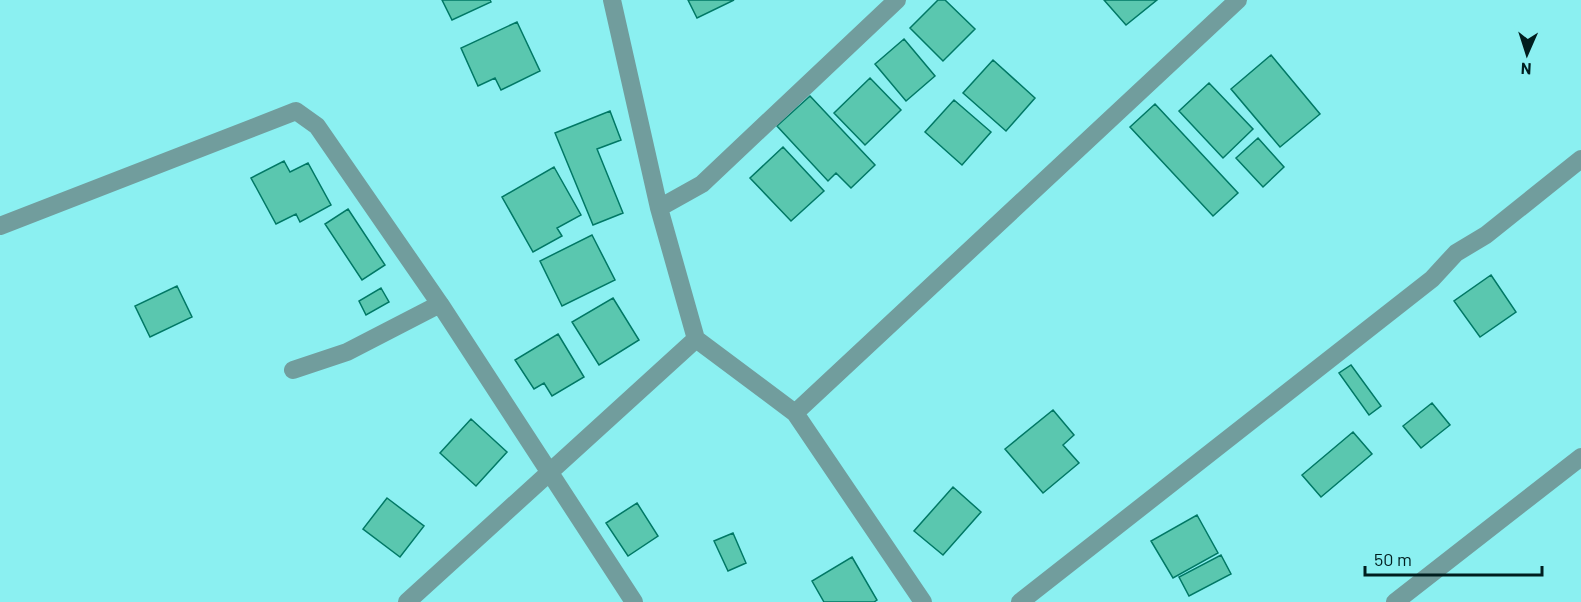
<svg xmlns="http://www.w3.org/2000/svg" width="1581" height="602" font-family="Barlow,sans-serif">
<rect width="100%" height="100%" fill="#8bf0f1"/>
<path fill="#5ac7af" stroke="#017865" stroke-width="1.5" d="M442 0H490L491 2 452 20Z
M688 0H734L697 18Z
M938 0H945L975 29 943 61 910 28Z
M1104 0H1157L1126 25Z
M517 22 540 71 501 90 495 78 478 86 461 48Z
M904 39 935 76 906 101 875 64Z
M1271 55 1320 114 1280 147 1231 89Z
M993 60 1035 98 1006 131 963 93Z
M870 78 901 110 865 145 834 113Z
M1209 83 1253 129 1223 158 1179 111Z
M810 96 875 165 851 188 836 173 828 181 777 126Z
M954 100 991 132 962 165 925 132Z
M1155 104 1238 193 1213 216 1130 127Z
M610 111 621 140 597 149 623 213 593 225 555 133Z
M1258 138 1284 167 1263 187 1236 158Z
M783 147 824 191 791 221 750 178Z
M284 161 290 172 308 163 331 205 300 222 296 214 276 224 251 178Z
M554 167 581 215 557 228 562 236 533 252 502 197Z
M348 209 385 265 362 280 325 224Z
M592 235 615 280 562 306 540 261Z
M1491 275 1516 312 1480 337 1454 301Z
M177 286 192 317 150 337 135 306Z
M381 288 389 302 366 315 359 301Z
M613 298 639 340 599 365 572 322Z
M558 334 584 377 552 396 544 383 534 389 515 360Z
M1351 365 1381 406 1369 415 1339 373Z
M1432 403 1450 425 1421 448 1403 426Z
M1053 410 1074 435 1063 445 1079 463 1043 493 1005 449Z
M471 419 507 452 476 486 440 453Z
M1353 432 1372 454 1321 497 1302 475Z
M953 487 981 512 943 555 914 531Z
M387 498 424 526 400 557 363 529Z
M637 503 658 536 628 556 606 523Z
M1197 515 1218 553 1173 578 1151 541Z
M733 533 746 563 728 571 714 541Z
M1221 555 1231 574 1189 596 1179 577Z
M852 557 877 600 874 602H824L812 581Z"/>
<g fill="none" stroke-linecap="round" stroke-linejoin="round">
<path stroke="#719d9d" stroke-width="18" d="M612 0 659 208 696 339 795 413 923 602
M659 208 702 184 897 0
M0 226 296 111 317 126 440 304 634 602
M293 370 347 352 440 304
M795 413 1238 0
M407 602 696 339
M1020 602 1432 279 1456 253 1486 235 1581 159
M1395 602 1581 457"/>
</g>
<g transform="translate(1527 54) rotate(183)" stroke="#8bf0f1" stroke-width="4.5" paint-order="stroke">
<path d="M0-4.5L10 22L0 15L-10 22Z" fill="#001e1f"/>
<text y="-9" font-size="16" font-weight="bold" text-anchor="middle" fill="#001e1f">N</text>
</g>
<path d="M1365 566v9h177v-9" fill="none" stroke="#001e1f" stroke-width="3"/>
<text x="1374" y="566" font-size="18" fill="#001e1f" stroke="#8bf0f1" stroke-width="4.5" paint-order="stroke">50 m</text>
</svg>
